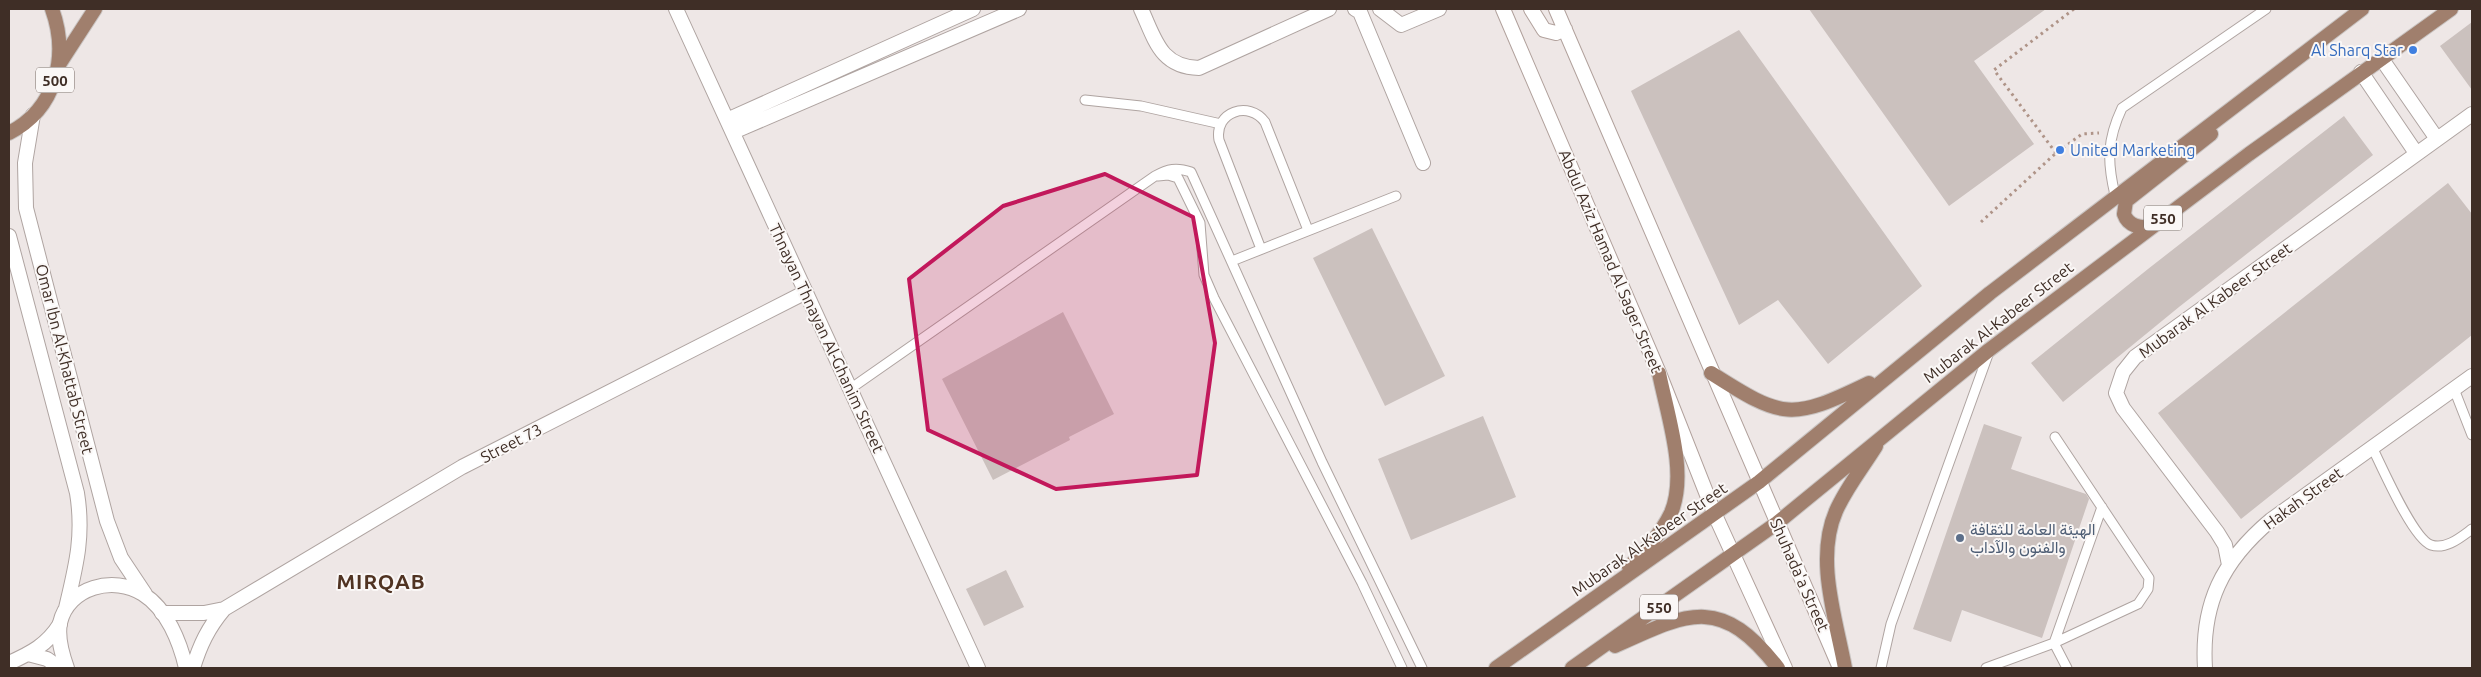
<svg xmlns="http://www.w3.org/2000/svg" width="2481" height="677" font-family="Ubuntu,Vazirmatn,sans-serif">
<rect width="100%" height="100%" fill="#eee7e6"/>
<path fill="#cbc1be" d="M1809 9H2046L1974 61 2034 144 1949 206Z
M2472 22V90L2440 46Z
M1739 30 1922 286 1828 364 1778 300 1739 325 1631 91Z
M2344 116 2373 155 2179 307 2063 402 2031 363 2148 269Z
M2448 183 2472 214V335L2241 519 2158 413Z
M1372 228 1445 376 1385 406 1313 258Z
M1063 312 1114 414 1069 437 1070 440 993 480 942 379Z
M1483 416 1516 497 1411 540 1378 459Z
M1984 424 2022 437 2011 469 2086 494 2089 499 2042 638 1962 610 1951 642 1913 629Z
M1006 570 1024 607 984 626 966 589Z"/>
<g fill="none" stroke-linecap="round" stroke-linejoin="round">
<defs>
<path id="service" d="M1085 100 1141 106 1221 124
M1158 176 1168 175 1178 178 1200 223 1204 275 1214 298 1362 583 1402 668
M2115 195C2107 161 2107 140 2122 108L2266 9
M1261 249 1219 140C1214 112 1249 100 1265 122L1308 230
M1232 261 1396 196
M850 389 1155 176C1168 169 1176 167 1191 172L1322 462 1422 668
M2454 389 2472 435
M2372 447C2382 467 2413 539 2431 545 2446 550 2461 537 2472 529
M1881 668 1891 624 1989 352
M1986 668 2054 643 2138 604 2148 589 2149 578 2055 437
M2067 668 2054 643 2102 507"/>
<path id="minor" d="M676 9 978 668
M1141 9C1155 39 1160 67 1199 68L1329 9
M1355 9 1360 12 1423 163
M1380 9 1401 25 1439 9
M2381 58 2437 139
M2361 72 2416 153
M727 120 973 9
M733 132 1019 9
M2229 565 2225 545 2217 532 2123 408 2116 393 2123 372 2135 357 2472 114
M162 613H204L224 609 462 467 806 292
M28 654 47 659 60 668
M9 663C31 653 47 645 60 624
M193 668C200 645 208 628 224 609
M2205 668C2201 604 2222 561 2271 520L2472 376"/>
<path id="tertiary" d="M33 115 25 163 26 208 107 521 121 558 145 594
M9 236 77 493C84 536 76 566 66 608
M67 668C62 654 57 638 60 623 68 587 114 575 143 594 167 609 180 642 186 668"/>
<path id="secondary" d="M1503 9 1659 373 1715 515 1785 668
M1531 9 1544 30 1556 33 1565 29
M1556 9 1840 668"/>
<path id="primary" d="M60 63 95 9
M9 133C56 109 69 56 52 9
M2152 226C2141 229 2128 226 2124 214L2126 201 2211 134
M1711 373C1783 419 1791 421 1869 383
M1629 567C1645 551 1661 534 1671 513 1688 473 1667 414 1659 373
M1615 646C1689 612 1721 595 1778 668
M1496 668 1759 482 1990 293 2362 9
M1572 668 1777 523 1989 350 2249 154 2451 9
M1845 668C1836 619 1815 559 1836 511 1846 488 1863 467 1876 446"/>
</defs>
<use href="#service" stroke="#afa4a1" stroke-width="11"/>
<use href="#minor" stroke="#afa4a1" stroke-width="16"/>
<use href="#tertiary" stroke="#afa4a1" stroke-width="16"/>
<use href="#secondary" stroke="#b1a19c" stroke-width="16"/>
<use href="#primary" stroke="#c9c4c2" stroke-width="16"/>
<path stroke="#af9488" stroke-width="3" stroke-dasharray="2.5 4" stroke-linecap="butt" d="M2056 153 1994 70 2074 9
M1981 222 2056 153 2082 134 2099 133"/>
<use href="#service" stroke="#fff" stroke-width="9"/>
<use href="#minor" stroke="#fff" stroke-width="14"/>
<use href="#tertiary" stroke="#fff" stroke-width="14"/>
<use href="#secondary" stroke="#fff" stroke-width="14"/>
<use href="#primary" stroke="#a07f6d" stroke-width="14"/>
</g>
<path fill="#c2185b" fill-opacity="0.2" stroke="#c2185b" stroke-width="4" stroke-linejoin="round" d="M1105 174 1193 217 1215 343 1197 475 1056 489 928 430 909 279 1003 206Z"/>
<g fill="#3f7fe0" stroke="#faf7f6" stroke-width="2">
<circle cx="2413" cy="50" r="5"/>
<circle cx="2060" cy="150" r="5"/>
</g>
<circle fill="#5c6f8a" stroke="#faf7f6" stroke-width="2" cx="1960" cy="538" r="5"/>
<g text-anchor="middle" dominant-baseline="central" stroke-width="4" stroke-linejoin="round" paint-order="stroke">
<g fill="#faf7f6" stroke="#776a64" stroke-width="1">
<rect x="36" y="67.5" width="38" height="25" rx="4"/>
<rect x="2144" y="205.5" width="38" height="25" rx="4"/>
<rect x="1640" y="594.5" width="38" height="25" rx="4"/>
</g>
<g font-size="15" font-weight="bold" fill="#3f2e26">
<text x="55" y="80">500</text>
<text x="2163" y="218">550</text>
<text x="1659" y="607">550</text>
</g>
<g font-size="16" fill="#366cbe" stroke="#faf7f6" text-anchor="end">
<text x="2403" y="50">Al Sharq Star</text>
<text x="2070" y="150" text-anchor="start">United Marketing</text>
</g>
<g font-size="16" fill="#3f2e26" stroke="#faf7f6">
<text transform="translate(1611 261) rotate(67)">Abdul Aziz Hamad Al Sager Street</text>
<text transform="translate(2215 300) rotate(-36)">Mubarak Al Kabeer Street</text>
<text transform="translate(1998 322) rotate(-38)">Mubarak Al-Kabeer Street</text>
<text transform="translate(827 338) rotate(65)">Thnayan Thnayan Al-Ghanim Street</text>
<text transform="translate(65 359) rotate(76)">Omar Ibn Al-Khattab Street</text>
<text transform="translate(511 443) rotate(-27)">Street 73</text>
<text transform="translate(2303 498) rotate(-36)">Hakah Street</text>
<text transform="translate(1649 539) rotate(-35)">Mubarak Al-Kabeer Street</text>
<text transform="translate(1800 575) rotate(66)">Shuhada'a Street</text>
</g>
<g font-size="16" fill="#4e5e75" stroke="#faf7f6" text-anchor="start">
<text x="1970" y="529">الهيئة العامة للثقافة<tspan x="1970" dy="18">والفنون والآداب</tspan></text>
</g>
<g font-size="21" font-weight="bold" letter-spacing="1" fill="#503322" stroke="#faf7f6">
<text x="381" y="581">MIRQAB</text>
</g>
</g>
<rect width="2481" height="677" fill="none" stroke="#3f2e26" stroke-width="20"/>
</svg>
